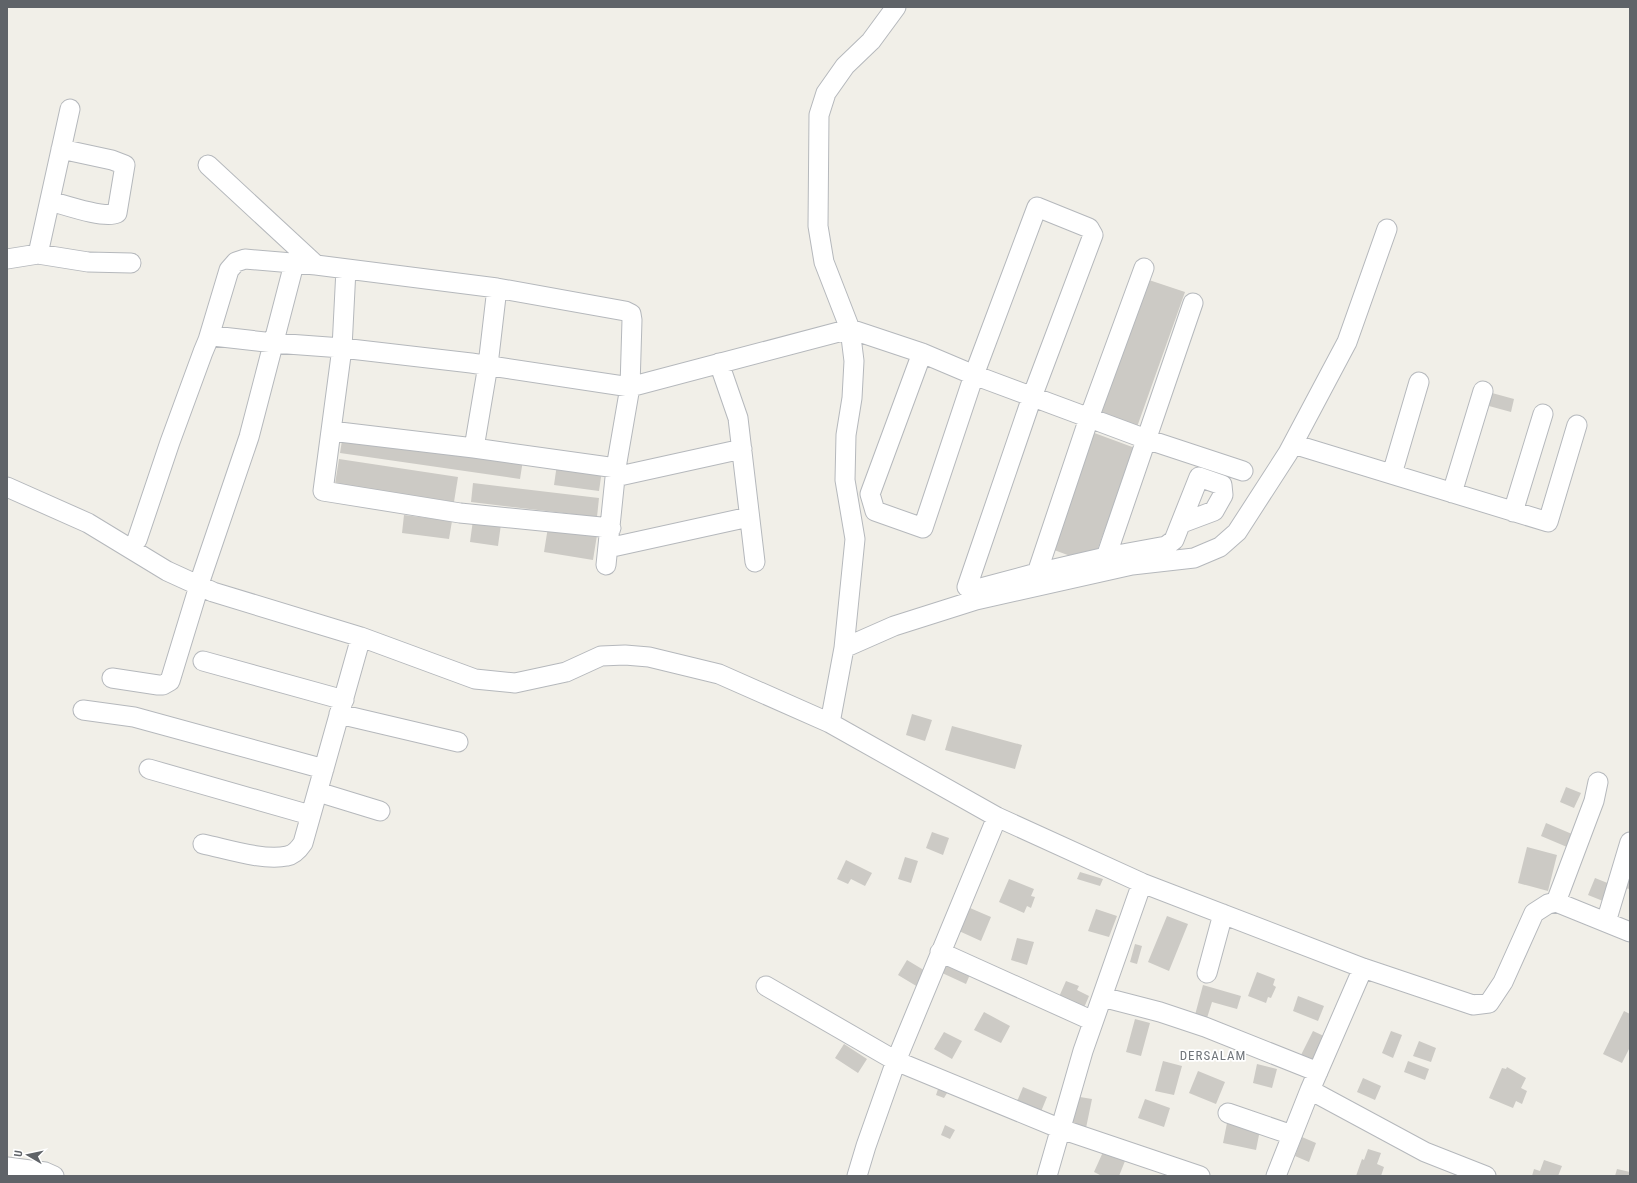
<svg xmlns="http://www.w3.org/2000/svg" width="1637" height="1183" font-family="'Roboto Condensed',sans-serif">
<rect width="100%" height="100%" fill="#f1efe8"/>
<path fill="#cccac5" d="M1146 279 1185 292 1137 427 1099 413Z
M1492 393 1514 399 1511 412 1489 406Z
M1089 431 1135 448 1092 564 1046 547Z
M343 434 523 460 520 479 340 453Z
M339 459 458 477 454 502 335 484Z
M557 464 602 470 599 491 554 485Z
M473 483 599 498 597 517 471 502Z
M404 515 452 521 449 539 402 533Z
M473 520 501 524 498 546 470 542Z
M548 527 597 535 593 560 544 552Z
M912 714 932 720 925 741 906 735Z
M952 726 1022 745 1015 769 945 750Z
M1566 787 1581 793 1574 808 1560 802Z
M1546 823 1572 834 1567 847 1541 836Z
M932 832 949 838 943 855 926 848Z
M1527 847 1557 855 1548 891 1518 883Z
M905 857 918 861 911 883 898 879Z
M846 860 872 873 865 886 851 879 848 884 837 879Z
M1630 866V889L1624 888Z
M1080 872 1103 879 1100 886 1077 879Z
M1595 878 1615 886 1608 903 1588 895Z
M1009 879 1034 889 1031 896 1035 897 1031 908 1027 906 1024 913 999 902Z
M970 908 991 917 981 941 959 931Z
M1096 909 1117 916 1109 937 1088 931Z
M1167 916 1188 924 1169 971 1148 962Z
M1017 938 1034 942 1027 965 1011 960Z
M1135 944 1142 946 1137 964 1130 962Z
M907 960 927 972 918 987 898 975Z
M945 960 971 972 966 984 940 972Z
M1257 972 1275 979 1273 985 1276 987 1271 998 1268 997 1266 1003 1248 996Z
M1066 981 1079 986 1077 990 1089 996 1083 1010 1058 999Z
M1203 985 1241 996 1237 1009 1212 1002 1207 1018 1195 1015Z
M1298 996 1324 1006 1318 1021 1293 1011Z
M1624 1011 1630 1014V1047L1622 1063 1603 1054Z
M984 1012 1010 1026 1001 1043 974 1030Z
M1135 1019 1150 1023 1141 1056 1126 1052Z
M1313 1031 1326 1037 1315 1061 1301 1055Z
M1391 1031 1402 1035 1393 1058 1382 1053Z
M944 1032 962 1041 952 1059 934 1049Z
M1419 1041 1436 1048 1431 1062 1413 1056Z
M844 1044 867 1059 858 1073 835 1058Z
M1163 1061 1182 1066 1174 1095 1155 1091Z
M1408 1061 1429 1069 1425 1080 1404 1072Z
M1257 1064 1277 1069 1272 1088 1253 1083Z
M1507 1067 1526 1078 1521 1088 1527 1091 1522 1104 1516 1101 1513 1108 1489 1098 1502 1068 1506 1069Z
M1198 1071 1225 1082 1216 1104 1189 1093Z
M1363 1078 1381 1086 1375 1100 1357 1092Z
M1023 1087 1047 1097 1040 1114 1016 1104Z
M938 1089 947 1093 944 1098 936 1095Z
M1074 1096 1092 1099 1086 1128 1069 1125Z
M1145 1099 1170 1108 1164 1127 1138 1118Z
M1227 1123 1260 1130 1256 1150 1223 1143Z
M945 1125 955 1130 950 1139 941 1135Z
M1302 1137 1316 1143 1309 1162 1295 1156Z
M1368 1149 1381 1153 1377 1164 1384 1167 1381 1176H1356L1362 1159 1364 1160Z
M1103 1152 1125 1161 1119 1176H1102L1094 1172Z
M1544 1160 1562 1166 1558 1176H1532L1534 1169 1540 1171Z
M1617 1169 1630 1172V1176H1615Z"/>
<g fill="none" stroke-linecap="round" stroke-linejoin="round">
<defs>
<path id="minor" d="M208 165 316 265
M50 201C65 205 104 219 117 213L125 165 112 160 61 149
M38 254 70 109
M7 259 38 254 88 262 131 263
M346 269 342 348 323 491 460 513 611 528
M497 288 488 365 474 448 616 468
M208 340 229 270 236 262 245 259 316 265 497 288 625 311 631 314 632 320 630 387 616 468 606 565
M922 353 870 494 875 511 923 528 974 375 1037 207 1089 228 1093 235 1032 397 967 587 972 589 981 588 1037 573 1089 418 1144 268
M719 363 738 418 755 562
M331 431 474 448
M1293 444 1548 522 1577 425
M1392 474 1419 382
M615 477 742 449
M7 487 88 523 167 571 213 592 361 637 475 679 515 683 566 672 601 656 625 655 649 657 719 674 830 723 844 648 855 539 845 480 846 435 852 398 854 361 850 329 824 262 818 226 819 115 826 93 845 66 871 41 896 7
M1452 493 1483 391
M1513 512 1543 414
M1182 523 1214 511 1223 495 1222 485 1199 477 1174 540 1166 546 1106 557 1193 303
M137 540 170 442 203 352 208 340 213 336 274 343 342 348 471 363 630 387 850 329 922 353 974 375 1146 439 1243 471
M608 548 749 517
M1037 573 1106 557
M201 578 249 437 294 264
M844 648 894 626 976 600 1132 565 1194 558 1220 547 1237 532 1288 453 1347 342 1387 229
M203 661 344 700
M112 678 158 685H163L170 681 199 586
M83 710 134 717 324 769
M339 714 458 742
M830 723 997 817 1142 883 1363 968 1473 1005 1489 1003 1503 982 1534 913 1548 904 1556 902 1630 932
M149 769 310 815
M318 792 380 811
M203 844C227 849 263 861 287 856 294 855 299 849 303 843L361 637
M1556 902 1594 801 1598 782
M1606 922 1630 842
M940 952 1093 1021
M1207 973 1223 914
M766 986 896 1061 1061 1129 1200 1176
M1102 997 1160 1012 1205 1027 1318 1072
M1310 1090 1425 1152 1486 1176
M1228 1113 1292 1135
M7 1167 45 1172 54 1176
M857 1176 866 1146 896 1061 997 817
M1047 1176 1083 1051 1142 883
M1276 1176 1310 1090 1363 968"/>
</defs>
<use href="#minor" stroke="#b5b8bc" stroke-width="21"/>
<use href="#minor" stroke="#fff" stroke-width="19"/>
</g>
<g text-anchor="middle" dominant-baseline="central" stroke-width="3.5" stroke-linejoin="round" paint-order="stroke">
<g font-size="13" letter-spacing="1" fill="#70757a" stroke="#fff">
<text x="1213" y="1055">DERSALAM</text>
</g>
</g>
<rect width="1637" height="1183" fill="none" stroke="#5f6368" stroke-width="16"/>
<g transform="translate(28 1155) rotate(279)" stroke="#ffffff" stroke-width="3" paint-order="stroke">
<path d="M0-3L7 15L0 10L-7 15Z" fill="#5f6368"/>
<text y="-6" font-size="11" font-weight="bold" text-anchor="middle" fill="#5f6368">U</text>
</g>
</svg>
